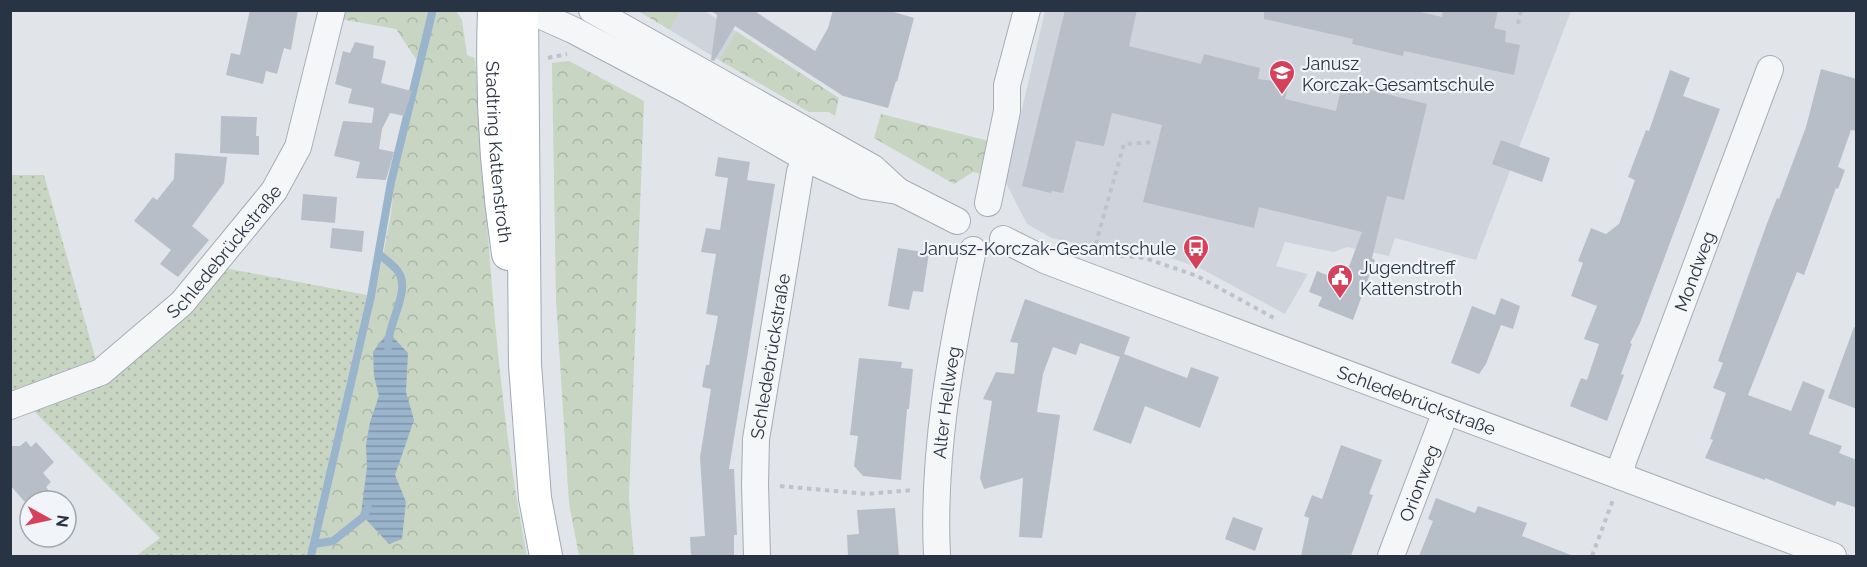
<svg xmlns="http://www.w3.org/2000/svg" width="1867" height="567" font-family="Raleway,sans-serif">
<defs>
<pattern id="grass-dots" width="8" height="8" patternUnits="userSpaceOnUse" patternTransform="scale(1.5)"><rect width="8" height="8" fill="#c7d5c2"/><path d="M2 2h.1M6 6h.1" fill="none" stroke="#abb7a8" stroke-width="1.8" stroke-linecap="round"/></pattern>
<pattern id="forest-crowns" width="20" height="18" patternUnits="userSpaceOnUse" patternTransform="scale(1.5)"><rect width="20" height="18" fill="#c7d5c2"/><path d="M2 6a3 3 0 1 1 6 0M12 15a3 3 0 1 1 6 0" fill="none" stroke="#abb7a8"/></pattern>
<pattern id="water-rules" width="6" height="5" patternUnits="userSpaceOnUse" patternTransform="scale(1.5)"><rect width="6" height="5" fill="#9ab4cc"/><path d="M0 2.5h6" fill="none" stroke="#7e93a7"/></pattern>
</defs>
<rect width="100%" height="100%" fill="#e1e5ea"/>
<path fill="#cfd4dc" d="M703 10 736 31 719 60 670 30 681 11Z
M1045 11H1571L1476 260 1395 238 1389 256 1347 247 1334 252 1285 242 1276 266 1308 274 1285 314 1200 268 1142 248 1082 245 1052 238 1027 224 1005 181Z"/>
<path fill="url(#grass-dots)" d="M11 175H44L97 364 11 399Z
M225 268 367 295 307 556H136L160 538 31 408Z"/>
<path fill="url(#forest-crowns)" d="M342 11H456L462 20 467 55 475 58C488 225 495 393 527 556H315L375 295 391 214 394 184 422 68 396 29 340 19Z
M638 11H681L670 30Z
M736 31 839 98 835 116 829 112H809L719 60Z
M569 61 644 101 629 499 634 556H579L569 503 556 300 552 63Z
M881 114 989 141 982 174 973 172 954 184 874 138Z"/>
<path fill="url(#water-rules)" d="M385 336H392L408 353 406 392 414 420 395 475 406 502 402 539 389 544 361 514 367 467 366 445 370 422 379 396 374 376 373 352Z"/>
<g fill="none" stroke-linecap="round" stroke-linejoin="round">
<path stroke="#9ab4cc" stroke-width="8" d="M379 254C385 259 392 264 397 270 413 289 387 323 388 347
M314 544 333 541 363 517 368 508
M311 556 371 296 391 182 432 13"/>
</g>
<path fill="#b8bec8" d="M250 10H298L291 50 284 48 277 74 266 71 263 84 226 75 231 53 240 55Z
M710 10H753L815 51 828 28 833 10H887L914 18 897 82 896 81 888 108 843 96 735 26 714 61 711 60 717 15Z
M1065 10H1137L1129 46 1201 64 1204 54 1260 68 1258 79 1289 83 1285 99 1336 111 1342 83 1427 104 1404 200 1387 196 1372 258 1375 260 1353 320 1318 306 1322 297 1309 292 1317 271 1329 276 1331 272 1345 277 1362 232 1259 207 1254 228 1143 202 1162 125 1112 113 1104 146 1076 141 1063 193 1052 191 1051 193 1022 186Z
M1264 10H1412L1442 17 1443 10H1498L1494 28 1506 31 1505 42 1520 45 1514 75 1404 51 1403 56 1352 44 1353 39 1264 19Z
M355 42 374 46 373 58 386 61 381 83 412 91 404 116 390 113 382 129 379 149 394 152 386 180 356 178 360 162 334 156 343 121 372 123 374 108 348 103 352 89 335 84 343 51 350 53Z
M1821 69 1857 79V131L1851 130 1838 167 1845 170 1838 189 1836 188 1804 275 1797 272 1748 395 1791 411 1803 381 1825 390 1809 434 1842 446 1839 453 1857 460V508L1837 501 1835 506 1765 478V480L1705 458 1713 440 1710 439 1726 393 1713 388 1723 363 1718 361 1766 226 1777 198 1779 199 1806 127Z
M1670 70 1690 78 1683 96 1720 109 1640 323 1630 343 1632 344 1621 374 1624 375 1607 421 1570 406 1581 378 1587 380 1599 344 1584 339 1597 306 1571 296 1583 263 1578 261 1591 228 1606 234 1619 224 1635 180 1628 177 1646 130 1649 131Z
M221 116 257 117 256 136H259V155L220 153Z
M1501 140 1550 158 1542 182 1492 164Z
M175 153 227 157 224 183 192 226 209 240 178 277 160 264 171 250 134 221 153 197 157 200 174 179Z
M718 157 750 162 747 180 775 184 729 469H734L737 535H734V556H691L690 537 705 536 700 457 711 389 702 387 706 365H709L718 316 706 314 716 254 701 252 706 228 720 230 728 178 715 176Z
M303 194 337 197 335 223 301 220Z
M332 228 364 231 362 252 330 248Z
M898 248 929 253 923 292 913 291 909 310 888 306Z
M1501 298 1520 306 1513 329 1501 325 1486 364 1479 374 1451 363 1472 306 1495 315Z
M1025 299 1130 337 1124 354 1187 378 1191 367 1219 377 1200 428 1145 406 1131 444 1093 430 1120 357 1080 343 1076 355 1053 347 1043 374 1037 412 1060 415 1042 538 1019 537 1023 478 984 489 980 478 992 401 983 399 996 372 1014 374 1018 343 1010 342Z
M1854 327 1857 328V409L1828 398Z
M859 358 902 362 901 368 913 369 909 409H907L901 480 863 476 854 466 858 436 850 435Z
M26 441 31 447 36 442 54 462 43 473 51 482 46 487 58 501H24L10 485V446H20Z
M1341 445 1382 460 1369 494 1373 495 1351 556H1301L1309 518 1304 516 1312 495 1322 499Z
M1436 498 1475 513 1478 506 1527 523 1522 536 1571 555V556H1419L1433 521 1428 519Z
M895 508 899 556H848L847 535 859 534 857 510Z
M1233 517 1263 528 1255 551 1225 539Z"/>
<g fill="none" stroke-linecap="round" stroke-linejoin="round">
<defs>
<g id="minor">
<path d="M528 10 573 30 685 89 805 158 865 186 898 191"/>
<path d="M592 10 873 168 898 191 957 221"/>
<path d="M988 203 1007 111V85L1027 10"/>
<path id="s1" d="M1003 239 1047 261 1084 275 1833 556"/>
<path id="s2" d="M10 406 101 372 182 303 274 191 298 147 332 10"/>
<path id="s3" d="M1620 476 1623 461 1770 69"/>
<path id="s4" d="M757 556 755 484 756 439 800 172 805 158 816 138"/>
<path id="s5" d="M937 556C932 454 951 350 973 250"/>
<path id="s6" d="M1391 556 1446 411"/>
</g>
<g id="major">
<path id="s7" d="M494 10C491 92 496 174 508 254"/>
<path d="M522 10 525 365 535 498 546 556"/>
</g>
</defs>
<use href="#minor" stroke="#a6acb5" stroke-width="28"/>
<use href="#major" stroke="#a0a9b7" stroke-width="34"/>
<path stroke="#bfc3c9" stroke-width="4" stroke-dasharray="4.5 4.5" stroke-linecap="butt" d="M1518 24 1521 10
M548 58 567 54
M1093 253 1124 144 1154 142
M1103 254 1145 258 1197 276 1274 318
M780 486 867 494 913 490
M1592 556 1613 500"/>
<use href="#minor" stroke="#f4f6f8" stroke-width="26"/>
<use href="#major" stroke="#fff" stroke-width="32"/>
</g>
<defs>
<symbol id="school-pin" viewBox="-11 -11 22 30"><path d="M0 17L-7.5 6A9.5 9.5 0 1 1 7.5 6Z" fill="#d5415a" stroke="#f1f4f8"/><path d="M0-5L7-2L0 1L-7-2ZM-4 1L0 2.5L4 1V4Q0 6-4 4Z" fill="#fff"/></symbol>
<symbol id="bus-pin" viewBox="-11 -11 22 30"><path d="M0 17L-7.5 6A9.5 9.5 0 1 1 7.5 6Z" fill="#d5415a" stroke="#f1f4f8"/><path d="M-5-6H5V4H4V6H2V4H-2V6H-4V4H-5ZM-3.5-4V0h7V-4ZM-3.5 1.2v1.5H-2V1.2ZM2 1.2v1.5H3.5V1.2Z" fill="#fff"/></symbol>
<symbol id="civic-pin" viewBox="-11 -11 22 30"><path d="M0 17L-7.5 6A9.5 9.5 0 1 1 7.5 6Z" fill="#d5415a" stroke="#f1f4f8"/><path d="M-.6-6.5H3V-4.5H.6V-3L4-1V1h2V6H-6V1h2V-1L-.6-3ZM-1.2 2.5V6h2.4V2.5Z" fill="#fff"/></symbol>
</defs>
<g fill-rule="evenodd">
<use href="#school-pin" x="1267" y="58" width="30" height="40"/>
<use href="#bus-pin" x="1181" y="233" width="30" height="40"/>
<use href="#civic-pin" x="1325" y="262" width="30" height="40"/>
</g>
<g text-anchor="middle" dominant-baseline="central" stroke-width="4.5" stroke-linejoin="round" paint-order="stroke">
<g font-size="18" fill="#283343" stroke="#f1f4f8" text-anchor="start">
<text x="1302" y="63">Janusz<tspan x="1302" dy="21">Korczak-Gesamtschule</tspan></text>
<text x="1176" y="248" text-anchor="end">Janusz-Korczak-Gesamtschule</text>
<text x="1360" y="267">Jugendtreff<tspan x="1360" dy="21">Kattenstroth</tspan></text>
</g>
<g font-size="18" fill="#283343" stroke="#f1f4f8">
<text stroke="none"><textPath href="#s7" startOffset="142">Stadtring Kattenstroth</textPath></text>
<text stroke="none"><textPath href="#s2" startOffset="270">Schledebrückstraße</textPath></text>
<text stroke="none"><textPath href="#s3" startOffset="218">Mondweg</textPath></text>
<text stroke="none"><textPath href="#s4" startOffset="201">Schledebrückstraße</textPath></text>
<text stroke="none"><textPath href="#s1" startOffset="444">Schledebrückstraße</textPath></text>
<text stroke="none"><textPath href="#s5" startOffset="154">Alter Hellweg</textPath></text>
<text stroke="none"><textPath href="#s6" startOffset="78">Orionweg</textPath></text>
</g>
</g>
<rect width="1867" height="567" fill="none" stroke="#283343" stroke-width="24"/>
<g transform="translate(48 519) rotate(98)"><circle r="28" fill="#f1f4f8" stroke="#a1a7b0" stroke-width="1.5"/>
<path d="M0-4.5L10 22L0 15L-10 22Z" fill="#d5415a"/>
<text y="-9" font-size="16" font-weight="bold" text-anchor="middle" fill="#283343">N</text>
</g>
</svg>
